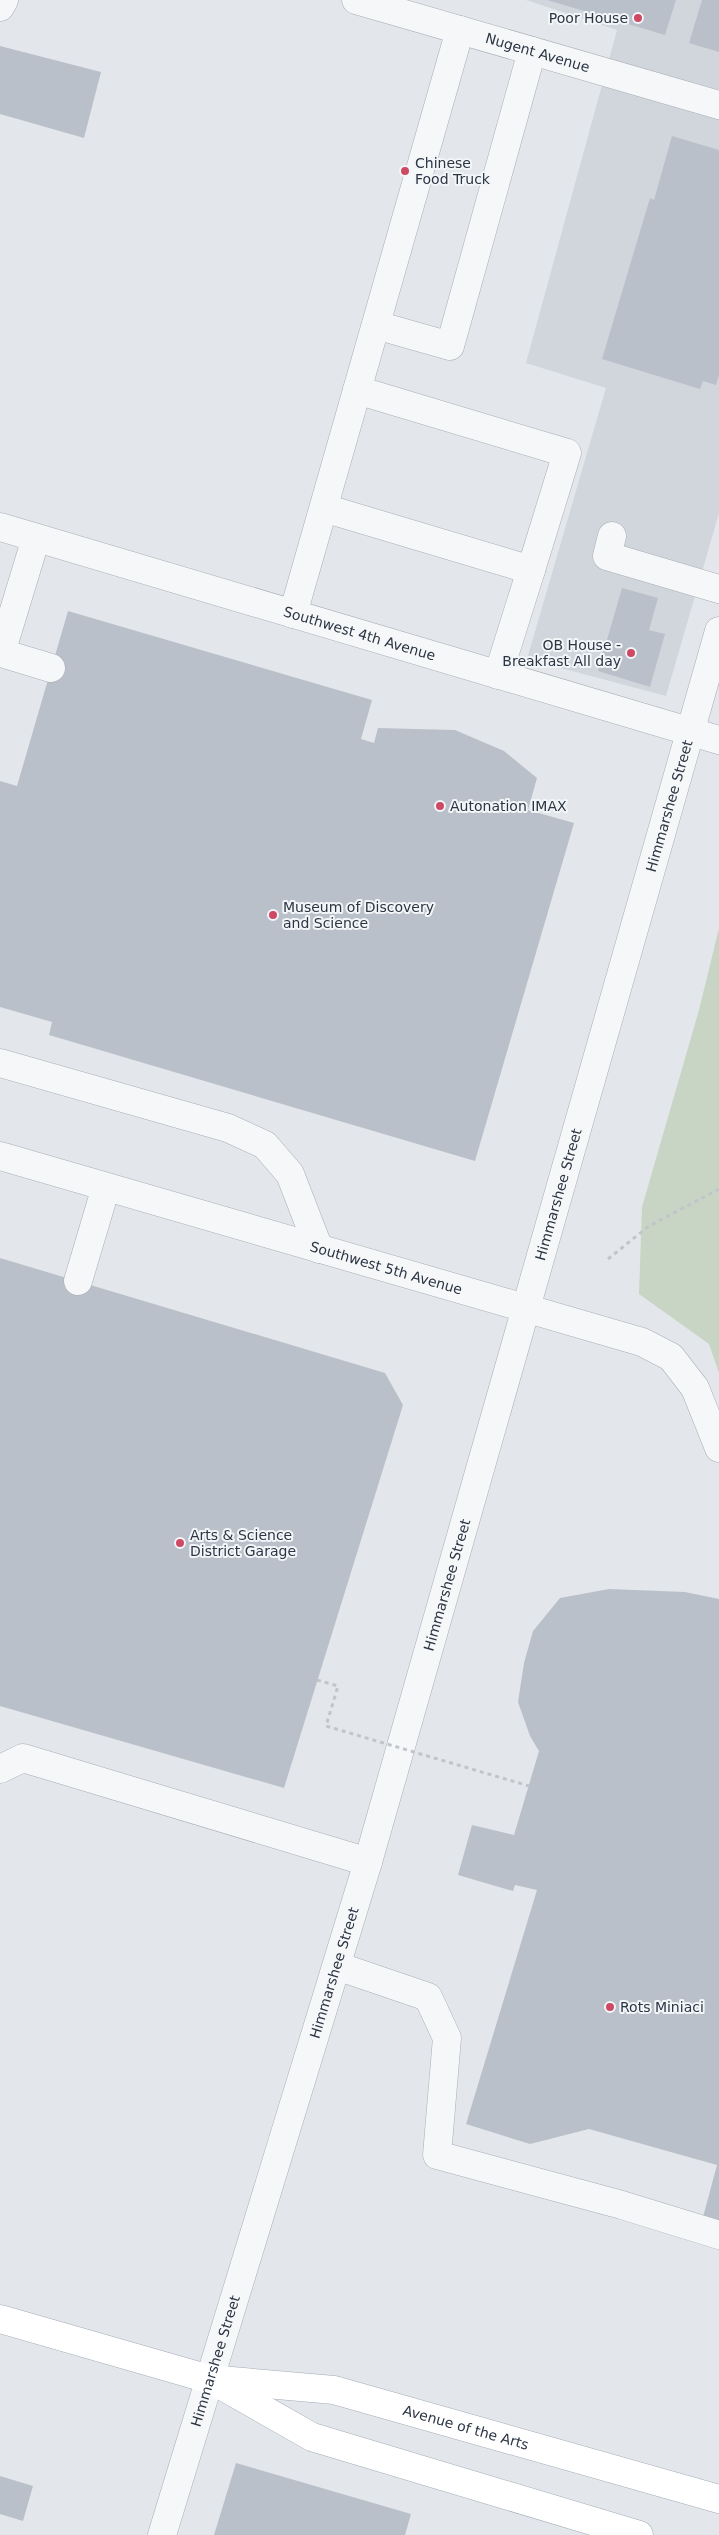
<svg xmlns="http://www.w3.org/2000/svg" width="719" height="2535" font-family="'DejaVu Sans',sans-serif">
<rect width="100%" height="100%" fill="#e3e7eb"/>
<path fill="#d1d6dd" d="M526 0H719V513L666 696 527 659 606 388 526 363 617 30Z"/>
<path fill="#c9d5c4" d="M719 928V1373L709 1344 639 1294 642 1207 699 1010Z"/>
<path fill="#bac0c9" d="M547 0H676L665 35Z
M702 0H719V52L689 43Z
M0 46 101 72 84 138 0 114Z
M672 136 719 150V375L716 385 703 381 700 389 602 359 650 198 654 200Z
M622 588 658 598 649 630 665 634 650 687 598 671Z
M68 611 372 700 361 739 374 743 378 728 455 730 504 751 537 778 528 810 574 823 475 1161 49 1035 52 1022 0 1007V781L17 786Z
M0 1258 385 1373 403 1405 284 1788 0 1706Z
M609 1589 685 1592 719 1599V2222L703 2217 717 2165 589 2129 530 2144 466 2124 537 1890 515 1885 513 1891 458 1875 472 1825 514 1835 539 1751 530 1736 518 1702 524 1663 533 1631 560 1598Z
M236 2463 411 2514 405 2535H214Z
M0 2476 33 2486 23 2521 0 2514Z"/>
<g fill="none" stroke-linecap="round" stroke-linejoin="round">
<defs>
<g id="minor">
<path id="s1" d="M356 0 719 105"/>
<path d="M0 7 4 0"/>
<path d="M376 325 450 346 532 51"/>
<path d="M324 508 531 570 567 453 357 390"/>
<path id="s2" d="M0 527 719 740"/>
<path d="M612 536 607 556 719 589"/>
<path d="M36 538 1 653 51 668"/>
<path d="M293 614 460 30"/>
<path d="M498 675 531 570"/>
<path d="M0 1063 228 1128 265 1145 290 1174 319 1249"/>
<path id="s3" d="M0 1156 642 1342 671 1357 695 1388 719 1448"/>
<path d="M78 1281 106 1187"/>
<path d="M0 1769 23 1758 368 1862"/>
<path d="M337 1966 428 1997 447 2038 437 2155 622 2205 719 2235"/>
<path id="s4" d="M162 2535 368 1862 719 631"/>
</g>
<g id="major">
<path id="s5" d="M0 2319 209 2379 334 2390 719 2499"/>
<path d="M217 2383 312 2437 639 2535"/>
</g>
</defs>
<use href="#minor" stroke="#a8aeb6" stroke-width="29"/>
<use href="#major" stroke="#a3acb7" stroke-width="29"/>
<path stroke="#c1c5ca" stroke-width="3" stroke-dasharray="4 4" stroke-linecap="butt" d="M608 1259 649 1226 719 1189"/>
<use href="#minor" stroke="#f6f7f9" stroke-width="28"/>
<use href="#major" stroke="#fff" stroke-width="28"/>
<path stroke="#c1c5ca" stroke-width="3" stroke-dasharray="4 4" stroke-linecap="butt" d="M317 1680 338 1686 326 1726 529 1786"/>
</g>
<g fill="#ce4a64" stroke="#f3f6f8" stroke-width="2">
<circle cx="638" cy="18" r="5"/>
<circle cx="405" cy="171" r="5"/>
<circle cx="631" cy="653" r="5"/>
<circle cx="440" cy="806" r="5"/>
<circle cx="273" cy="915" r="5"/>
<circle cx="180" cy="1543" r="5"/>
<circle cx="610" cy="2007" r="5"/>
</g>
<g text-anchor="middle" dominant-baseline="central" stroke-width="4" stroke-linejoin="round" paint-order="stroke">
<g font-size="14" fill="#2b3544" stroke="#f3f6f8" text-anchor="start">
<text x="628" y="18" text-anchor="end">Poor House</text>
<text x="415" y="163">Chinese<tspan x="415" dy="16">Food Truck</tspan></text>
<text x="621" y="645" text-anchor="end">OB House -<tspan x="621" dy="16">Breakfast All day</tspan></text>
<text x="450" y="806">Autonation IMAX</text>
<text x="283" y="907">Museum of Discovery<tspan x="283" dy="16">and Science</tspan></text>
<text x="190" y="1535">Arts &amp; Science<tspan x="190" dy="16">District Garage</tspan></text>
<text x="620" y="2007">Rots Miniaci</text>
</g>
<g font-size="14" fill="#2b3544" stroke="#f3f6f8">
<text stroke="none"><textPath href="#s1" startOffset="189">Nugent Avenue</textPath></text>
<text stroke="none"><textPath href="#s2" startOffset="375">Southwest 4th Avenue</textPath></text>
<text stroke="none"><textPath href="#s4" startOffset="1802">Himmarshee Street</textPath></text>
<text stroke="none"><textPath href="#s4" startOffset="1398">Himmarshee Street</textPath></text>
<text stroke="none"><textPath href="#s3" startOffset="402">Southwest 5th Avenue</textPath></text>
<text stroke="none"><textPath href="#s4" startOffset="992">Himmarshee Street</textPath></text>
<text stroke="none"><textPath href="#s4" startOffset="588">Himmarshee Street</textPath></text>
<text stroke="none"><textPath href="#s4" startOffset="182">Himmarshee Street</textPath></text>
<text stroke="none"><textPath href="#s5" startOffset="480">Avenue of the Arts</textPath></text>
</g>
</g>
</svg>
